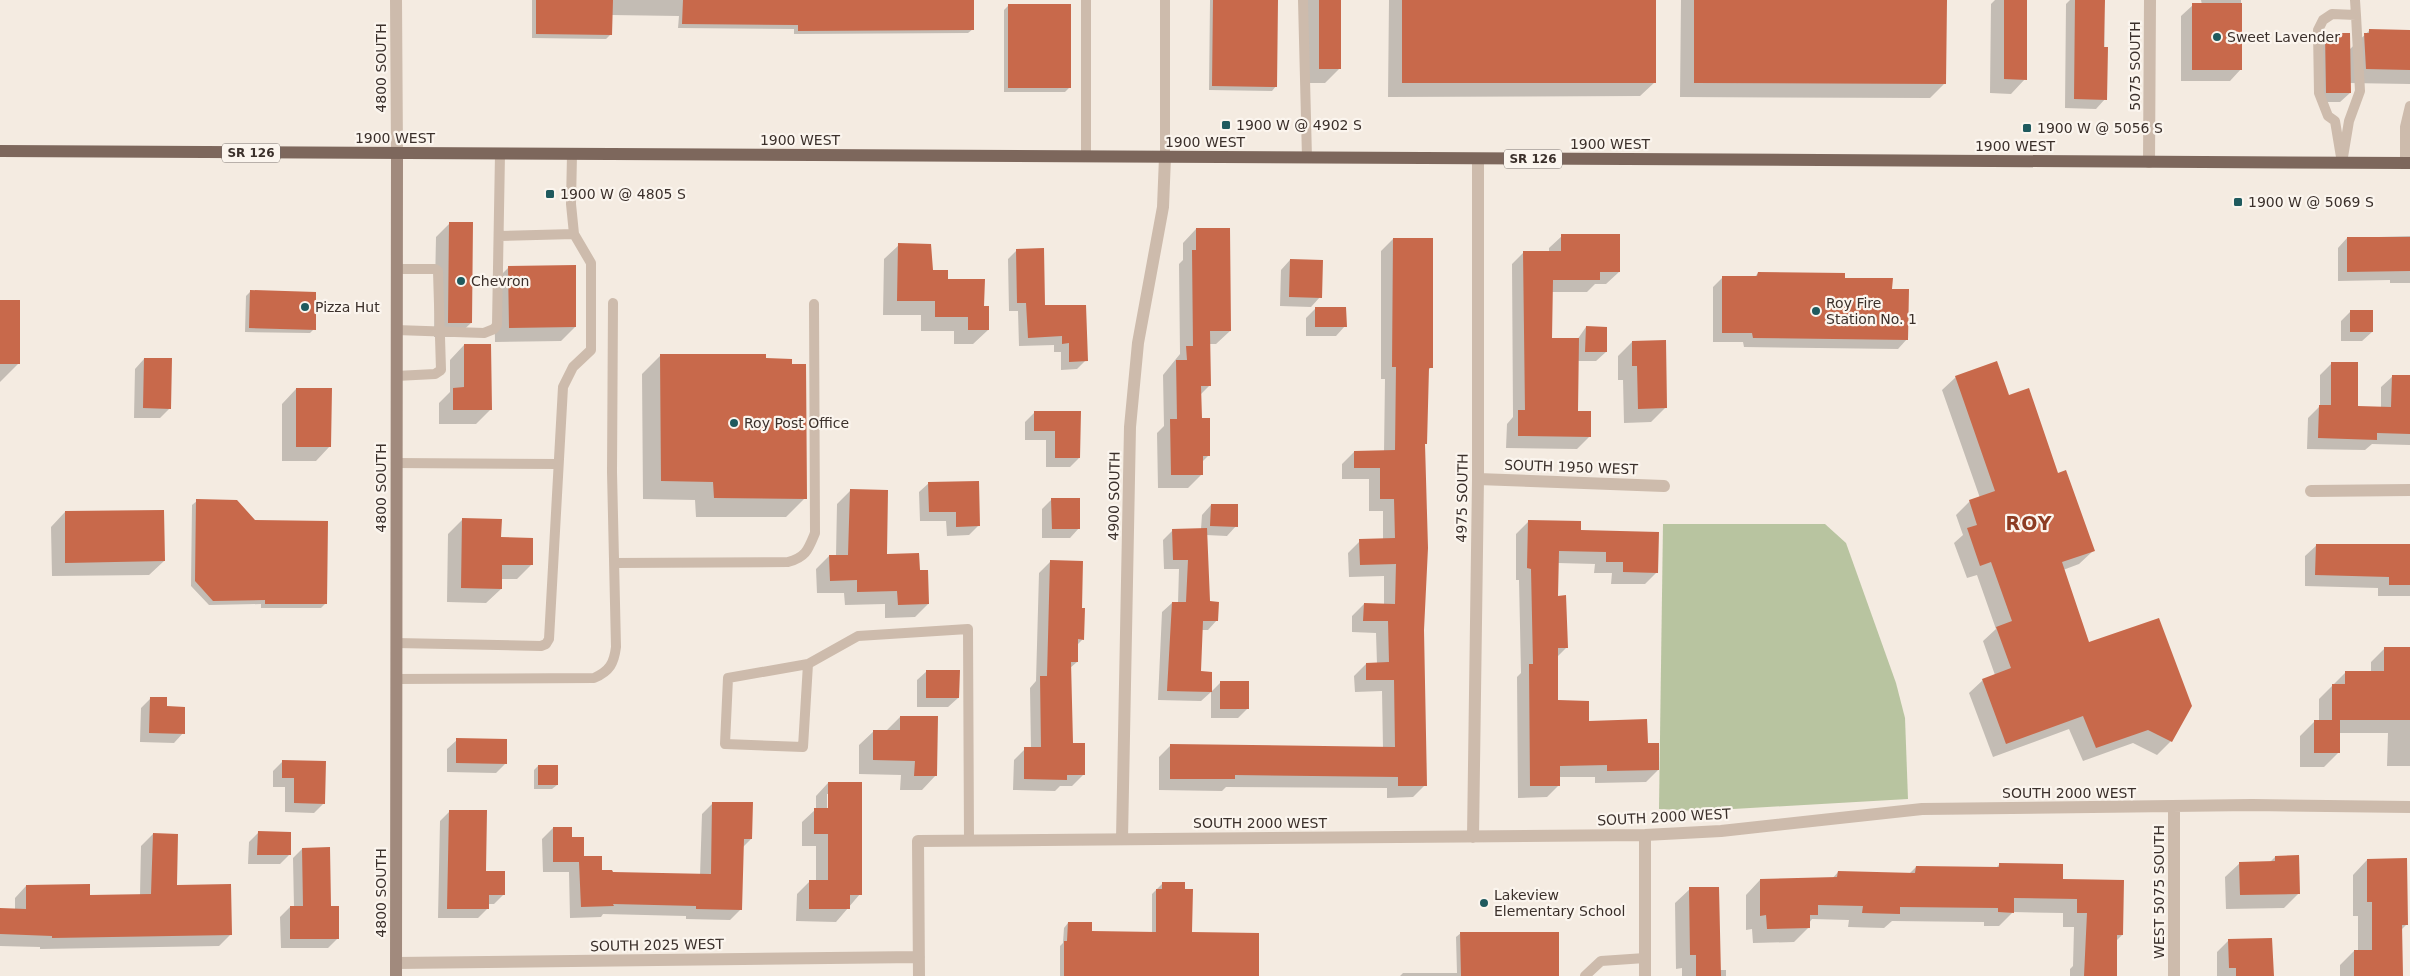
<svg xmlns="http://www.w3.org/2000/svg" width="2410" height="976" font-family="'DejaVu Sans',sans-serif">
<rect width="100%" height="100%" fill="#f4ebe1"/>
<path fill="#b8c4a0" d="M1663 524H1825L1846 543 1896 683 1905 718 1908 799 1699 811 1659 809Z"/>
<path fill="#0003" fill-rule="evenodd" d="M532 0H972L973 29 968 33 794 34V29L678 28 679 16 611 15V34L606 39 532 38Z
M1210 0H1277L1276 86 1272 91 1209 90Z
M1305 0H1339L1340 68 1325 83H1305Z
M1389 0H1655V82L1640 96 1388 97Z
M1681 0H1945L1944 84 1930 98 1680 97Z
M1995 0H2026L2025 79 2011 94 1990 93 1991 4Z
M2070 0H2104L2105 99 2096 109 2065 108 2066 4Z
M2201 0H2297H2241V69L2230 81H2181V16L2193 5H2202Z
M1008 6 1069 88 1065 92H1004V10Z
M2370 30 2410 31V84L2349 83 2350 93 2340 102H2317L2316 44 2325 34 2349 50Z
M450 223 471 323 456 337H434L436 237Z
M1196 229 1230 331 1216 344H1209L1210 385 1200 395 1201 419 1209 455 1201 463 1202 474 1188 488H1158L1157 433 1164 426 1163 375 1180 354 1179 264 1183 260V243Z
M1562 236 1619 272 1606 284H1595L1587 292H1552L1551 339 1577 340 1586 327 1606 352 1596 361H1578L1577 412 1590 436 1577 449 1506 448 1507 424 1513 417 1512 264 1524 252H1549V248Z
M2410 236V283H2390V280L2338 281V248L2347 238Z
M1393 239 1431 367 1427 372 1424 445 1423 630 1425 785 1413 797 1387 798V788L1226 787 1222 791 1159 790V757L1171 745 1383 749 1382 691 1355 692 1354 676 1366 664H1377L1376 633 1352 632V616L1364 604 1384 605V576L1349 577 1348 553 1360 541 1383 540V511H1369V479H1342V464L1354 452H1384L1385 379H1381V251Z
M899 245 931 271 947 280 983 307 988 330 973 344H954V331H921V315H883L884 259Z
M1017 250 1044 306 1086 360 1077 369 1061 370V352H1054V345L1019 346 1018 311H1009L1008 259Z
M1290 260 1320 297 1311 307 1280 306 1281 270Z
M509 267 575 327 561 341 495 342 494 282Z
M1758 273 1844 279 1891 290 1907 339 1898 349 1744 347 1743 342H1713V287L1723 277 1754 278Z
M250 292 314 329 310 333 245 332 246 296Z
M0 302 18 364 0 382Z
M1315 309 1345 326 1336 336H1306V318Z
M2351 311 2372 332 2362 341H2341V321Z
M1632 342 1665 408 1651 422 1624 423 1623 380H1618V356Z
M464 345 491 409 476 424H439V403L450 392V360Z
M661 355 805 498 786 517H696L695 500 643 499 642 374Z
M144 359 170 408 160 418H134L135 369Z
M2332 363 2356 407 2381 408V387L2393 376 2410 377V445L2372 444 2365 450 2307 449 2308 418 2320 406V375Z
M1956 377 2008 397 2057 474 2093 551 2079 564 2063 570 2088 643 2171 741 2157 755 2133 743 2083 761 2069 729 1993 757 1969 693 1983 680 1995 675 1983 641 1996 629 1977 575 1967 578 1954 543 1963 535 1956 515 1970 501 1980 498 1942 390Z
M296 389 330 446 316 461H282V404Z
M1035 412 1080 413 1079 458 1070 467H1046V440H1025V422Z
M929 483 978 526 969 535 947 536 946 521H920L919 492Z
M850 491 886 555 918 572 928 604 915 617 885 618V604L845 605 844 593H817L816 569 829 556H836L837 504Z
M1052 499 1079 528 1070 538H1042V509Z
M197 501 254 521 325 604 321 608H261V604L209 605 191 586 192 505Z
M1211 505 1236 526 1227 536 1206 535 1209 602 1217 620 1208 630H1201L1200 673H1211V692L1201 701 1158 700 1162 612 1172 603H1178L1179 569H1164L1163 540 1173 530 1201 529 1202 515Z
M65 512 164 561 149 575 52 576 51 527Z
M463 519 500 538 531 565 517 579H501V589L486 603 447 602 448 534Z
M1529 521 1579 532 1657 572 1645 584H1611L1612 573H1594L1595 564 1558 563 1557 597 1566 648 1557 657V702L1588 722 1646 744 1658 770 1646 782 1595 783V777H1559V785L1547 797 1518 798 1517 677 1521 673 1519 580H1516V534Z
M2317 545 2410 546V596H2378V588L2305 586V556Z
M1050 562 1083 639 1077 645V662L1070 668 1072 744 1083 775 1072 786H1060L1055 791 1013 790 1014 760 1025 749H1031L1030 688 1036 681 1039 573Z
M2385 648 2410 672V766H2387L2388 733H2339V752L2324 767H2300V736L2314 722H2319V699L2346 672H2371V662Z
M927 671 958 698 948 707H917V680Z
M1220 683 1248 708 1238 718H1211V692Z
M151 698 165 707 183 733 174 743 140 742 141 708Z
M900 717 936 775 922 790H900L901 775 859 774V745L874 731H886Z
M457 740 505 764 496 773 447 772V749Z
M283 761 324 803 314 813 285 812V787H273V771Z
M538 766 557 785 552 789H534V770Z
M828 783 860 894 836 922 796 921 797 894 810 881H816V846H802V822L816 809V796ZM827 794H829V814H827Z
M713 803 751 839 742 848 741 909 730 920 686 919V916L603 914 601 917 570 918 569 872H543L542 839 553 828 570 838 583 858 601 871 611 874 700 876 702 814Z
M450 811 485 872 504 894 494 904H487V909L478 918H438L440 821Z
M258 833 289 855 280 864H248L249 842Z
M153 834 175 886 231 934 219 946 40 949V947L0 946V909L15 910V898L26 886 89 897 140 895 141 846Z
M302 849 330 907 338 938 328 948H281L280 917 290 907H294L293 858Z
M2275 857 2299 893 2284 908 2226 909 2225 877 2240 863 2270 862Z
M2367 860 2407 924 2401 930V976H2340V965L2354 951H2358V916H2353V875Z
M2000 864 2062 880 2122 935 2116 941V976H2070V969L2073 966 2074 927H2063V913L2013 912 1999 926H1984V922L1892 921 1884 928 1848 927 1849 920 1812 919 1809 923V927L1794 942 1753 943 1752 929 1746 930V895L1760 880 1832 879 1838 872 1909 874 1916 867 1996 868Z
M1162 884 1190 933 1257 976H1060V946L1063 943 1064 928 1068 923 1091 933H1152V894Z
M1690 889 1719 970H1726V976H1682V968L1676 969 1675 903Z
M1461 933 1558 976H1400L1403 973H1457L1456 937Z
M2229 940 2271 976H2217V952Z"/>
<path fill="#c8694b" d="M536 0H613L612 35 536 34Z
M683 0H974V30L798 31V25L682 24Z
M1213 0H1278L1277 87 1212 86Z
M1319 0H1341V69H1319Z
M1402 0H1656V83H1402Z
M1694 0H1947L1946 84 1694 83Z
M2004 0H2027V80L2004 79Z
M2075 0H2105L2104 47H2108L2107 100 2074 99Z
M2192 3H2242V70H2192Z
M1008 4H1071V88H1008Z
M2369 29 2410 30V70L2366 69 2364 33H2369Z
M2325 33H2350L2351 93H2326Z
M449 222H473L472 323H448Z
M1196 228H1230L1231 331H1210L1211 386H1201L1202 418H1210V456H1203V475H1171L1170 419H1177L1176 360H1187L1186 346H1193L1192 250H1196Z
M1561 234H1620V272H1600V280H1553L1552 338H1579L1578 411H1591V437L1518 436V410H1525L1523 251H1561Z
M2347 237H2410V271L2347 272Z
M1393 238H1433V368H1429L1427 444H1425L1428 548 1424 630 1427 786H1398V777L1235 775V779H1170V744L1395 747 1394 680H1366V663L1389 662 1388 621H1363L1364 603 1395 604 1396 564 1360 565 1359 539 1395 538 1394 499H1380V468H1354V451L1395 450 1396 367H1392Z
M898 243 931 244 933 270H948V279H985L984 306H989V330H968V317H935V301H897Z
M1044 248 1045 305H1086L1088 361 1069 362V343L1062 344V336L1028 338 1026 303H1017L1016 249Z
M1290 259 1323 260 1322 298 1289 297Z
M576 265V327L509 328 508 266Z
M1758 272 1845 273V278H1893L1892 289H1909L1908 340 1753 338 1752 333H1722V276H1757Z
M250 290 316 292V330L249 328Z
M0 300H20V364H0Z
M1315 307H1346L1347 327H1315Z
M2350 310H2373V332H2350Z
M1586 326 1607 327V352H1585Z
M1666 340 1667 408 1638 409 1637 366H1632V341Z
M464 344H491L492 410H453V388L464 387Z
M660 354H766V358L792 359V364H806L807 499 714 498 713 482 661 481Z
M144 358H172L171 409 143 408Z
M1997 361 2009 395 2029 388 2058 473 2066 470 2095 551 2062 562 2089 642 2159 618 2192 706 2172 742 2148 730 2096 748 2083 716 2006 744 1982 679 2011 668 1996 627 2012 621 1991 562 1980 566 1967 528 1977 525 1969 500 1995 491 1955 376Z
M2331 362H2358V406L2391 407 2392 375H2410V434L2377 433V440L2318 438 2319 405H2331Z
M296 388H332L331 447H296Z
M1034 411H1081L1080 458H1055V431H1034Z
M979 481 980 526 956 527V512H929L928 482Z
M850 489 888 490 887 554 919 553 920 570H928L929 604 898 605 897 591 857 592V580L830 581 829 555H848Z
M1051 498H1080V529H1052Z
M196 499 237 500 255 520 328 521 327 604H265V600L213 601 195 581Z
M1211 504H1238V527L1210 526Z
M164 510 165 561 65 563V511Z
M462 518 502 519 501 537 533 538V565H502V589L461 588Z
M1528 520 1581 521V530L1659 532 1658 573 1623 572V562H1606V552L1559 551 1558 596 1566 595 1568 648H1558V700L1589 701V721L1647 719 1648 743H1659V770L1607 771V765L1560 766V786H1530L1529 664H1533L1531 569 1527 568Z
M1207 528 1210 601 1219 602 1218 621H1203L1201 671 1212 672V692L1167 691 1172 602H1186L1188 560H1173L1172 529Z
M2316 544H2410V585H2389V577L2315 575Z
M1050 560 1083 561 1082 608H1085L1084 640 1078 639V662H1071L1073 743H1085V775H1067V780L1024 779V747H1041L1040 676H1047Z
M2384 647H2410V720H2332V684H2345V671H2384Z
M926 670H960L959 698H926Z
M1220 681H1249V709H1220Z
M150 697H167V706L185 707V734L149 733Z
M900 716H938L937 776H914L915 761 873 760V730H900Z
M2314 720H2340V753H2314Z
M456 738 507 739V764L456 763Z
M282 760 326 761 325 804 294 803V778H282Z
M538 765H558V785H538Z
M828 782H862V895H850V909H809V880H828V834H814V808H828Z
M712 802H753L752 839H744L742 910 696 909V906L613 904 614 906 581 907 579 862H553V827H572V837H584V856H602V870H612L613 872 711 874Z
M449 810H487L486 871H505V895H489V909H447Z
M258 831 291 832V855H257Z
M153 833 178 834 177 885 231 884 232 935 52 938V936L0 934V908L26 909V885L90 884V895L151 894Z
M330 847 331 906H339V939H290V906H303L302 848Z
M2299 855 2300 894 2240 895 2239 862 2275 861V856Z
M2407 858 2408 925H2402L2403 976H2354V950H2372V902H2367V859Z
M1999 863 2063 864V879L2124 880 2123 935H2117V976H2084L2087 913H2077V899L2014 898V913L1998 912V908L1900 907V914L1862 913 1863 906 1818 905V915H1810V928L1767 929 1766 915 1760 916V879L1837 877 1838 871 1915 873 1916 866 1999 867Z
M1162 882H1185V889H1193L1192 932 1259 933V976H1064V941H1067L1068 922H1092V931L1156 932V889H1162Z
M1689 887H1719L1721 976H1696V955H1690Z
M1460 932H1559V976H1461Z
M2272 938 2274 976H2236V968H2229L2228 939Z"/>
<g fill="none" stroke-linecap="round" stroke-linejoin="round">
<path stroke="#cdbbac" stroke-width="10" d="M1086 0V157
M1303 0 1307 158
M2355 0 2356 15
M2332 14 2356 15 2360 91 2349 121 2342 163 2335 121 2328 116 2319 93 2318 30 2323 20Z
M1165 157V0
M2405 163V127L2410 106
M499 236 574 234
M396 269H435L438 271 441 370 435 374 396 376
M396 330 484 333 494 329 497 325 500 154
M396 463 558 464
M615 563 788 562C806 557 808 550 815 533L814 304
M396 643 541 646 546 644 549 639 563 387 573 367 591 350V263L574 234 571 204 572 154
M808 664 803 747 725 744 728 678 808 664 858 636 968 629 969 840
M396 679 594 678C610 671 614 663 616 647L612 472 613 303
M1585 976 1601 961 1645 958"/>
<path stroke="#cdbbac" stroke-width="12" d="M396 0 397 153
M2149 162 2150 0
M1478 479 1664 486
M2311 491 2410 490
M2174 808V976
M1473 837 1478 479V159
M1122 839 1130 427 1138 343 1163 207 1165 157
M396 963 919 957
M919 976 918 841 1645 835 1721 831 1922 809 2252 805 2410 807
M1645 976V835"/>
<path stroke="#a18a7d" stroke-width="12" d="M396 976 397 153"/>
<path stroke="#7d675c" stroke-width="12" d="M0 151 2410 163"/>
</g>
<g fill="#1f5a5e" stroke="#fbf5ee" stroke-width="2">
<circle cx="2217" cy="37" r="5"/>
<rect x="1221" y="120" width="10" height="10" rx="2.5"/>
<rect x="2022" y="123" width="10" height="10" rx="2.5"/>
<rect x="545" y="189" width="10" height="10" rx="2.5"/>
<rect x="2233" y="197" width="10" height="10" rx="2.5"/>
<circle cx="461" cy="281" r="5"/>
<circle cx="305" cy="307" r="5"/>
<circle cx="1816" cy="311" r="5"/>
<circle cx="734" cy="423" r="5"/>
<circle cx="1484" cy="903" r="5"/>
</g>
<g text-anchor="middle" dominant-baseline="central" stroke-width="4.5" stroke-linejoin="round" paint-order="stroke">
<g fill="#fbf5ee" stroke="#756b66" stroke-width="1">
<rect x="222" y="143.5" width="58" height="19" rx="4"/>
<rect x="1504" y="149.5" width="58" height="19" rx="4"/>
</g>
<g font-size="12" font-weight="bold" fill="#3b302b">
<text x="251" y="153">SR 126</text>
<text x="1533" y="159">SR 126</text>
</g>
<g font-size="14" fill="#3b302b" stroke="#fbf5ee" text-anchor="start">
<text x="2227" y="37">Sweet Lavender</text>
<text x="1236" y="125">1900 W @ 4902 S</text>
<text x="2037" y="128">1900 W @ 5056 S</text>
<text x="560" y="194">1900 W @ 4805 S</text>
<text x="2248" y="202">1900 W @ 5069 S</text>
<text x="471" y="281">Chevron</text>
<text x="1826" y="303">Roy Fire<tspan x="1826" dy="16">Station No. 1</tspan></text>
<text x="315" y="307">Pizza Hut</text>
<text x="744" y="423">Roy Post Office</text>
<text x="1494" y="895">Lakeview<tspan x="1494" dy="16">Elementary School</tspan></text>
</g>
<g font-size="14" fill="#3b302b" stroke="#fbf5ee">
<text transform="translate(2135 66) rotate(-90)">5075 SOUTH</text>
<text transform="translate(381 68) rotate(-90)">4800 SOUTH</text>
<text x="395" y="138">1900 WEST</text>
<text x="800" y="140">1900 WEST</text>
<text x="1205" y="142">1900 WEST</text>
<text x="1610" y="144">1900 WEST</text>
<text x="2015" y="146">1900 WEST</text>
<text transform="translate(1571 467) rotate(2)">SOUTH 1950 WEST</text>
<text transform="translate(381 488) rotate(-90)">4800 SOUTH</text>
<text transform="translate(1114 496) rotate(-89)">4900 SOUTH</text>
<text transform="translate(1462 498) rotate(-89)">4975 SOUTH</text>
<text x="2069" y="793">SOUTH 2000 WEST</text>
<text transform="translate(1664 817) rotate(-3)">SOUTH 2000 WEST</text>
<text x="1260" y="823">SOUTH 2000 WEST</text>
<text transform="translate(2159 892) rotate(-90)">WEST 5075 SOUTH</text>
<text transform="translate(381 893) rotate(-90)">4800 SOUTH</text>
<text transform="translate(657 945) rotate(-1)">SOUTH 2025 WEST</text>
</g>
<g font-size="19" font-weight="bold" letter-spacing="1" fill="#8c3b22" stroke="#fbf5ee">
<text x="2029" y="523">ROY</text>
</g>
</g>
</svg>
